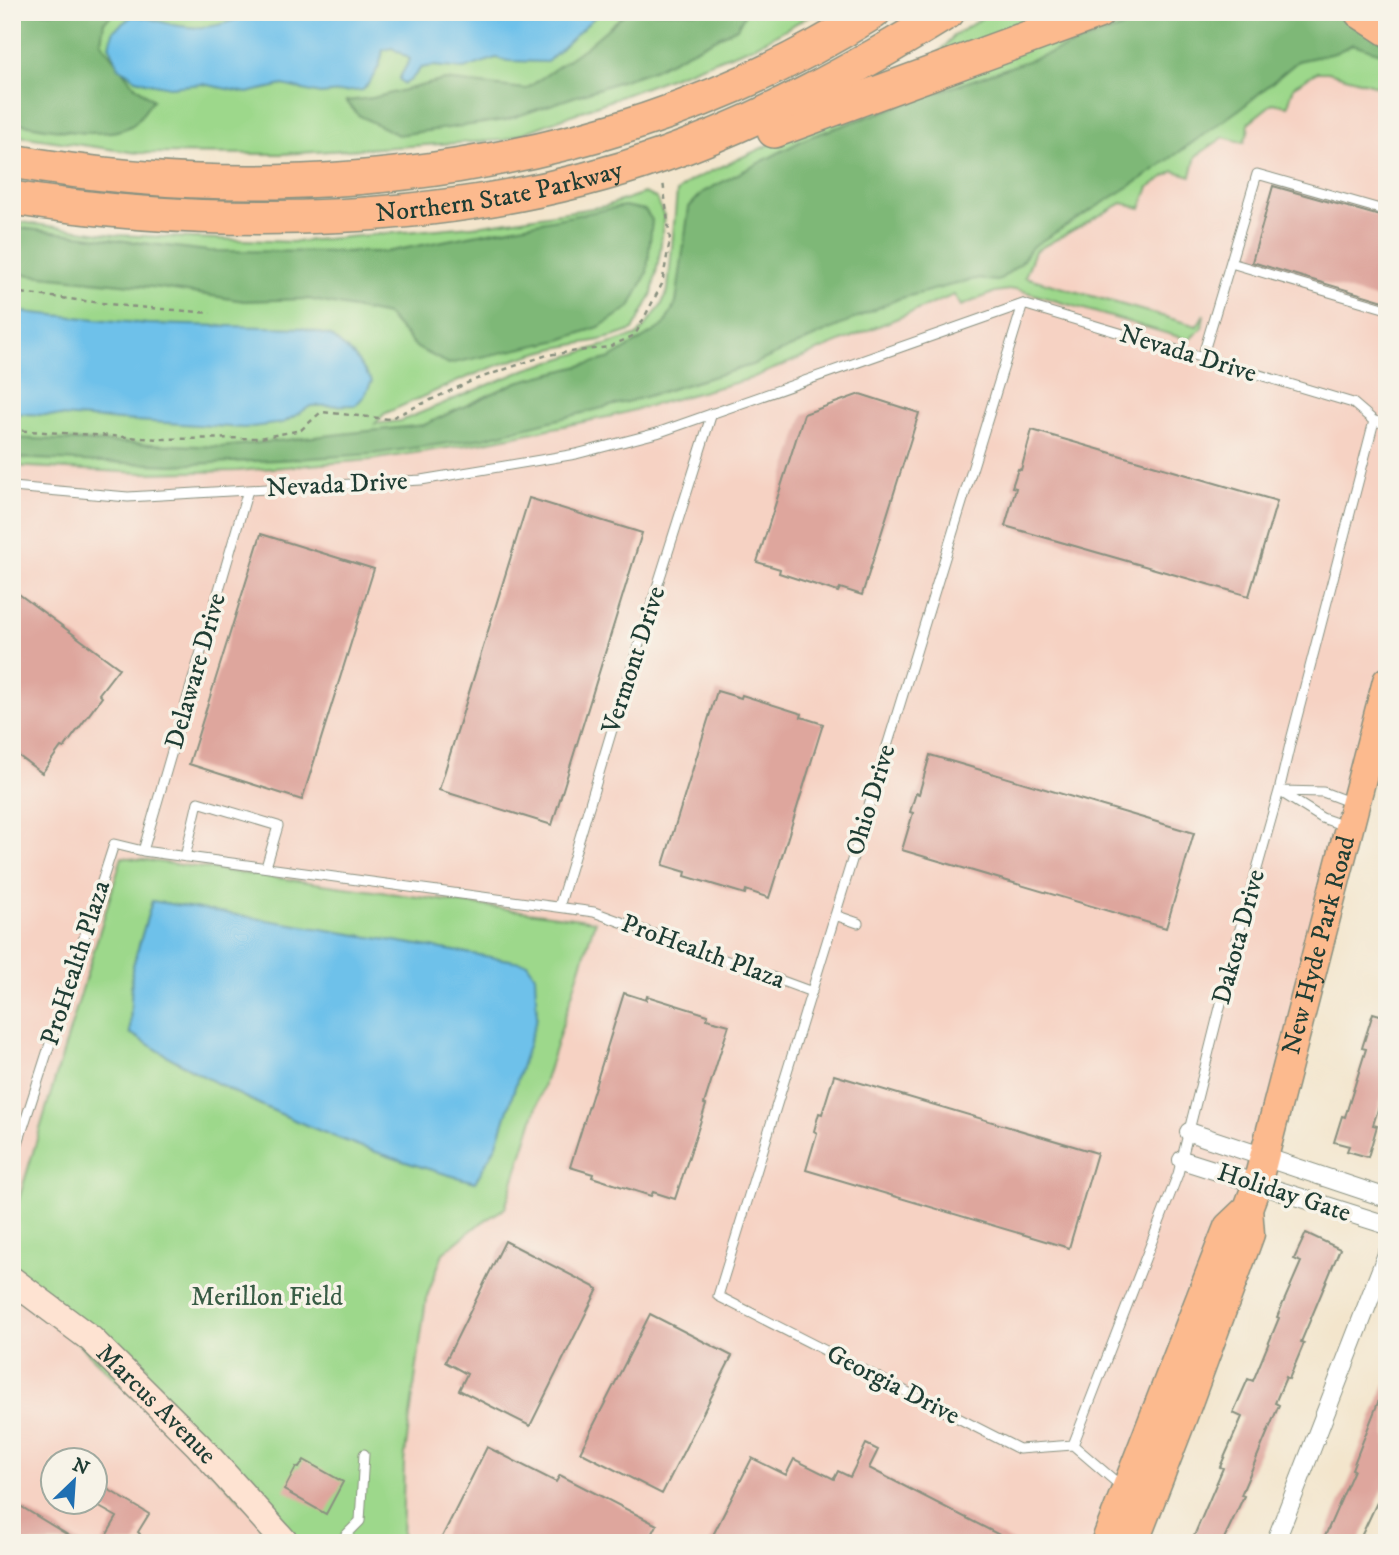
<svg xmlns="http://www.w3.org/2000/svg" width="1399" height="1555" font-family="'IM FELL DW Pica',serif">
<rect width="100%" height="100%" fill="#f7f3e8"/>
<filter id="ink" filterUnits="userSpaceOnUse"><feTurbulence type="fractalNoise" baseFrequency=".0143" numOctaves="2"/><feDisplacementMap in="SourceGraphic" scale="14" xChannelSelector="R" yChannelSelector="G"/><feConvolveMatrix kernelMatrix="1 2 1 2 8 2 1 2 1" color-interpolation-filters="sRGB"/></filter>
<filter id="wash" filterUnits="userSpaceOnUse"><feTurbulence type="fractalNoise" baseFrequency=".00686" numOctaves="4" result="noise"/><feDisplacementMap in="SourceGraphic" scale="28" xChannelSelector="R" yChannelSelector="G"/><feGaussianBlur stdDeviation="1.57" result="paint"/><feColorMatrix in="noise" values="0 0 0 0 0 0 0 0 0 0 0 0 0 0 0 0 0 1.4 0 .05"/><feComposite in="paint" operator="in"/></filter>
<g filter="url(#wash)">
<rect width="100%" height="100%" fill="#f3e5cc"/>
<path fill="#f6d2c3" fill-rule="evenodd" d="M1318 69 1387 78V680L1257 1184 1120 1543H402L404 1462 426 1299 443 1253 478 1225 505 1208 594 921 122 857 12 1222V454L360 434 853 304Z
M12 1280 286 1543H12ZM52 1460H94V1502H52Z"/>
<path fill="#9dd88b" stroke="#5e8a60" stroke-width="2" fill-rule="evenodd" d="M20 12H816L757 45 505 140 282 154 137 153 12 135V20Z
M991 12H1063L935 57 954 36Z
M1127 12H1352L1387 35V89L1328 72H1317L1294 86 1288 106 1273 103 1248 123 1249 129 1244 143 1224 137 1196 156 1191 176 1174 171 1149 187 1141 208 1122 203 1035 251 1025 277 1197 326 1204 314 1202 328 1189 340 1016 289 995 292 961 306 954 295 749 379 612 416 485 442 370 460 237 471 143 473 12 466V221L115 235 292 242 483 225 606 206 644 193 656 198 664 216 660 252 652 294 633 330C604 342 574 343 544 351 489 365 436 391 384 414L375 424 401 421 527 369 638 335 661 306 668 290 677 192 690 181 834 115Z
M122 857 595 921 505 1208 478 1225 443 1253 426 1299 404 1462 402 1543H286L12 1280V1222ZM152 901H153L475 1181C355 1151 233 1100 130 1033L132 969Z"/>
<path fill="#7eb877" stroke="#4e7a56" stroke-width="2" d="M12 12H116L104 22 101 42 133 84 153 100C147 107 142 116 136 122 114 144 40 127 12 122Z
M627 12H746L737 28 653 70 506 120 398 135 358 115 346 101 372 98 444 80 526 89 586 47Z
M1167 12H1331L1387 44V55L1353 44 1335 53 1298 61 1244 106 1140 180 1032 247 1021 263 998 281 975 279 898 299 752 365 638 399 484 438 372 454 297 459 172 465 12 458V438L221 447 424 425 517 382 611 358 664 325 676 303 689 207 703 192 807 138Z
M624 206 645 210 652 220 647 273 630 307 599 327 560 340 449 364 417 348 387 315 308 299 244 301 161 288 12 273V227L208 251 386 252Z"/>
<path fill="#6ec1ea" stroke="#467f8f" stroke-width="2" d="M249 12H600L547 62 508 61 496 58 464 69 433 66 421 68 411 80 404 84 399 79 410 59 392 48 383 50C381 66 374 78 363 90L320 94 283 85 247 93 203 84 170 87 149 83 136 79 119 67 109 45 114 30 132 16C149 16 163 24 180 26 203 30 230 25 249 12Z
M12 311 147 324 302 328 331 336 354 356 372 381 365 395 356 405 311 406 283 423 244 428 12 413Z
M152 901 527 963 535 975 537 1017 497 1144 475 1182C354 1151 235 1100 130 1033L132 969Z"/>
<g id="blocks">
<path fill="#dea69d" d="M1273 186 1387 218V302L1252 262Z
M860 394 919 413 862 595 840 588 838 592 779 573 780 569 757 562 804 414Z
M1032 430 1277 501 1249 596 1005 526 1016 488 1012 487 1018 469 1021 470Z
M529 498 642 533 552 825 439 790Z
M261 534 374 569 302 800 189 764Z
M12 589 119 668 99 694 102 697 64 748 61 747 42 773 12 751Z
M717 691 741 698 742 695 802 714 801 717 823 724 769 898 746 890 745 894 685 876 686 872 663 865Z
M930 755 1194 833 1166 928 902 850 913 813 910 812 916 793 919 794Z
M624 993 646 1000 647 996 708 1015 707 1019 729 1025 704 1104 706 1105 675 1199 653 1192 651 1196 592 1177 593 1174 570 1167Z
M1373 1013 1387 1017V1082L1373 1125 1377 1126 1368 1157 1347 1151 1349 1146 1334 1142 1342 1116 1345 1117 1366 1049 1362 1048Z
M834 1075 1097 1153 1069 1248 806 1170 817 1133 814 1131 819 1113 822 1114Z
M1306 1233 1340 1249 1301 1342 1304 1343 1289 1379 1286 1377 1275 1403 1279 1405 1241 1495 1244 1496 1222 1543H1191L1223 1468 1220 1467 1242 1417 1233 1413 1248 1379 1253 1381 1279 1318 1277 1317 1301 1262 1294 1259Z
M505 1241 598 1289 530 1426 459 1390 467 1374 445 1362Z
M650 1314 732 1356 662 1494 580 1452Z
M1386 1382 1387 1478 1380 1496 1358 1543H1322L1354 1470 1352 1469Z
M866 1444 878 1450 869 1468 1015 1543H709L752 1458 786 1475 794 1459 834 1479 838 1471 850 1477Z
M487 1447 556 1482 560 1475 657 1525 648 1543H439Z
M304 1460 343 1482 326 1514 284 1490 296 1467 299 1468Z
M94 1481 149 1514 138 1532 140 1534 135 1543H102L117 1517 94 1504Z
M12 1501 81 1543H12Z"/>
</g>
</g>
<g filter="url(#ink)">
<use href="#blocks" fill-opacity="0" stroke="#899180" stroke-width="2"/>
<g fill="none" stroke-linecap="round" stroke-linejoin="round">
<defs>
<path id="lane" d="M1231 263 1387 309
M1023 304 718 1296 1019 1449 1073 1445
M1023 304 1353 403 1374 421 1387 424
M1202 358 1257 174 1387 211
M12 487 128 497 421 480 576 454 657 433 1023 304
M1279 791 1322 818 1345 826
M1281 791 1323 792 1352 803
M143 851 248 490
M185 857 198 802 278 826 266 867
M559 907 614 723 712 413
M835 915 858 923
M12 1162 114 844 143 851 594 912 812 992
M1073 1445 1178 1174 1238 936 1279 791 1291 740 1374 421
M1073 1445 1122 1487
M338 1543 360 1521 364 1454"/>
<path id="street" d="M1189 1132 1387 1198
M1182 1160 1387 1225
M1275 1543 1387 1254"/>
<g id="secondary">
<path id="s1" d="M12 1280 91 1339 198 1445 286 1543"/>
</g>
<g id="primary">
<path id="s2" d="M1105 1543 1228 1227 1248 1208 1257 1184 1387 681"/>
<path d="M1134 1543 1182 1419 1250 1234 1248 1208"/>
</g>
<g id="highway">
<path d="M1361 12 1387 29"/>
<path d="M774 131 1098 12"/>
<path d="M12 161C303 212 622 172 874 12"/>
<path id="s3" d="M12 198C221 230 459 227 661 156 763 120 856 69 948 12"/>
</g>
</defs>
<use href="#lane" stroke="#899180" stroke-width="11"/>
<use href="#street" stroke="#899180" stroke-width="20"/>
<use href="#secondary" stroke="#899180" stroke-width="29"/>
<use href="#primary" stroke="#899180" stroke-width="31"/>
<use href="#highway" stroke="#899180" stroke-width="36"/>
<path stroke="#899180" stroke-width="2.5" stroke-dasharray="5 5" stroke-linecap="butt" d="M12 292 126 306 211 313
M12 430 159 439 260 438 301 430 321 412 389 419 474 380 547 355 609 347 635 335 662 284 670 240 663 181"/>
<use href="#lane" stroke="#fff" stroke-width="9"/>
<use href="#street" stroke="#fff" stroke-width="18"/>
<use href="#secondary" stroke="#fee3d2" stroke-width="26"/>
<use href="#primary" stroke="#fcba8e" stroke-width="28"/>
<use href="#highway" stroke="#fcba8e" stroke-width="33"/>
</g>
</g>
<g text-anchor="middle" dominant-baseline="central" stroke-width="7" stroke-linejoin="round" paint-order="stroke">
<g font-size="26" fill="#1f3d34" stroke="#f7f3e8">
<text stroke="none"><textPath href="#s3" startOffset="490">Northern State Parkway</textPath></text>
<text transform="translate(1188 354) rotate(17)">Nevada Drive</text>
<text transform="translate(337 485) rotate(-3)">Nevada Drive</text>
<text transform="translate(634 660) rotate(-72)">Vermont Drive</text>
<text transform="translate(196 671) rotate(-74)">Delaware Drive</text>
<text transform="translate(871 800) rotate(-73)">Ohio Drive</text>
<text transform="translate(1239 937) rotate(-75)">Dakota Drive</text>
<text stroke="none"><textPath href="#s2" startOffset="639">New Hyde Park Road</textPath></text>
<text transform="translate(703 952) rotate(20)">ProHealth Plaza</text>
<text transform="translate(76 963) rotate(-72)">ProHealth Plaza</text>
<text transform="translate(1284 1193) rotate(18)">Holiday Gate</text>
<text transform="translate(893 1385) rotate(27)">Georgia Drive</text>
<text stroke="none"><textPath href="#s1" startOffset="191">Marcus Avenue</textPath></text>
</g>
<g font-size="26" fill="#385c45" stroke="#f7f3e8">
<text x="267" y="1297">Merillon Field</text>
</g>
</g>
<rect width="1399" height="1555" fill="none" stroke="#f7f3e8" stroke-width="42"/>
<g transform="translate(74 1481) rotate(25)"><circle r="33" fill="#f7f3e8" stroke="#a1aaa0" stroke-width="2"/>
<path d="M0-5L12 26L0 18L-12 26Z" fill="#1f6fb2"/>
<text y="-10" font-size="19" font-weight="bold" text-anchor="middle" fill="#1f3d34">N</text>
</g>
</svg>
